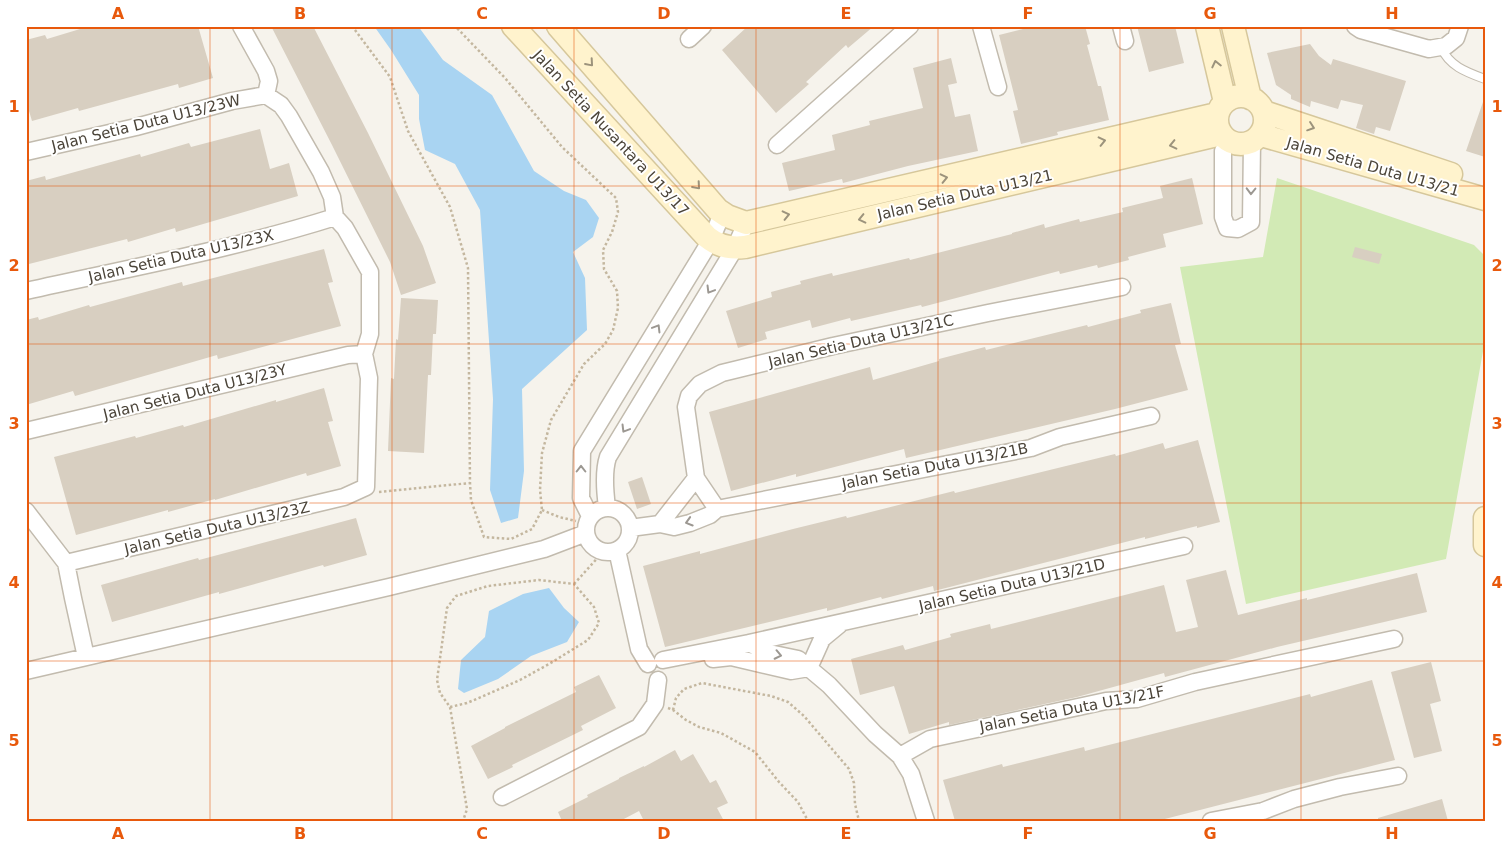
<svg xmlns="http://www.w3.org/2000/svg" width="1511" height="847" font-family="'DejaVu Sans',sans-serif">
<rect width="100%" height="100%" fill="#f6f3ec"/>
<path fill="#d2eab5" d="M1277 178 1474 245 1485 256V340L1446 559 1246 604 1180 267 1263 257Z"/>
<path fill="#a9d4f2" d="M374 26H418L443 60 492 95 534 171 564 191 586 200 599 218 593 237 573 252 585 278 587 330 522 389 524 471 518 518 501 523 490 490 493 399 480 210 455 164 425 150 419 119V95L391 50Z
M549 588 564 608 579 622 567 642 531 656 498 679 464 693 458 689 461 660 485 637 489 611 523 594Z"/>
<path fill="#d8cfc1" d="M90 26H198L213 78 179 88 178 84 79 111 78 108 32 121 26 101V40L45 35 47 39Z
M271 26H313L368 133 423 246 436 283 401 295 390 262 332 145Z
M748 26H874L848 48 846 45 806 82 809 84 776 113 722 50Z
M1035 26H1085L1090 44 1087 45 1098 86H1101L1109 120 1057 132 1058 135 1021 144 1013 111 1018 110 999 35Z
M1137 26H1175L1184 63 1149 72Z
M1310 44 1319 56 1331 65 1333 59 1406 81 1390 131 1376 127 1374 134 1356 128 1363 105 1341 100 1338 109 1311 101 1310 107 1291 99V95L1276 85 1267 53Z
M951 58 957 83 948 85 955 117 970 114 978 151 908 166 843 183 842 179 789 191 782 163 835 150 832 135 870 125 869 121 923 108 913 68Z
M1483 102H1485V157L1466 151Z
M260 129 270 169 289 163 298 196 176 232 175 228 128 242 127 239 29 264 26 253V181L45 176 46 180 140 154 141 157 189 143 191 147Z
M1192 178 1203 224 1163 234 1166 247 1128 257 1129 260 1098 268 1097 265 1060 274 1059 271 922 307 921 305 851 321 850 318 812 328 810 320 765 332 767 339 738 348 726 311 772 297 771 292 801 284 800 281 832 273 833 276 909 258 910 260 1012 234V233L1044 224 1045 228 1079 219 1080 222 1123 212 1122 208 1163 198 1160 186Z
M1355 247 1382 254 1379 264 1352 257Z
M324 249 333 282 328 283 341 326 218 359 217 355 75 396 73 391 26 405V320L38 317 39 320 89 305 90 307 182 282 183 286Z
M401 298 438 300 436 334H433L431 375H428L424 453 388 451 391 378 394 379 396 339 398 340Z
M1171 303 1181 344 1175 345 1188 390 1115 409 906 458 904 449 796 477V474L731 491 709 412 870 367 873 380 939 361V359L985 347 986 350 1087 325 1088 327 1141 313 1140 310Z
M324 388 333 421 328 422 341 466 307 476 306 473 215 500V499L168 512V510L76 535 54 457 135 436 136 438 183 425 184 427 276 400V402Z
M1198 440 1220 522 1197 528V526L1145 539V537L934 591 933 586 882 599 881 597 827 611V608L665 647 643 566 700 551V554L793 529 846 516 847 518 954 491 955 493 1115 454 1116 456 1163 443 1165 449Z
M642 477 651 504 637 509 628 482Z
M356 518 367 555 324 567 323 565 219 594V592L112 622 101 585 198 558 199 560Z
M1226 570 1238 615 1307 598V600L1417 573 1427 612 1277 647 1165 677 1164 673 1077 697 949 725V722L909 734 894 686 860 695 851 659 903 645 905 650 951 637 950 634 990 624 991 629 1164 585 1176 632 1198 627 1186 580Z
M1431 662 1441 701 1430 704 1442 751 1414 758 1391 672Z
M599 675 616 708 581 726 583 730 512 765 513 767 488 779 471 746 505 728V727L576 692 574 687Z
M1372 680 1395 760 1157 821H955L943 780 1002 764 1003 767 1084 747 1085 751 1310 694 1311 697Z
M675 750 681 761 693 754 710 783 716 780 728 803 717 808 724 821H644L639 811 620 821H562L558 812 588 797 587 795 619 779V778L644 766V767Z
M1442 799 1448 821H1378V818Z"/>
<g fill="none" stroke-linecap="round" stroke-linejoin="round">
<defs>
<path id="lane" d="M1441 47C1449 66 1466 72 1485 79"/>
<path id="street" d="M241 26 266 71 269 81 266 95
M981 26 998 87
M1121 26 1125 41
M1355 26 1361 30 1429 49 1446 46 1456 38 1460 26
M689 39 703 26
M1228 141 1223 151V217L1227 228 1238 229 1251 222 1252 142
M777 145 910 26
M26 152 136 127 232 101 266 95
M26 291C129 268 234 249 335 217
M26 431 348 355 364 354
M607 507C605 492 603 472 608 457L735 248 746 223
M586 530a22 22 0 1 1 44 0a22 22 0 1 1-44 0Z
M717 509 696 478 686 407 689 396 700 384 722 373 833 346 988 313 1122 287
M26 511 66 563 73 598 86 657
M590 516 581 498 582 451 711 240 722 214
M660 524 696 478
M630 528 660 524 674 527 690 523 710 515 717 509 1031 448 1060 437 1151 416
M617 550 639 649 648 664
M66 563 344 497 366 487 369 378 364 354 370 334V272L345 228 335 217 332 197 321 172 289 116 281 105 266 95
M749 643 1184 546
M713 659 731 657 791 671 809 668
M663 660 749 643 769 653 798 659 829 685 875 734 900 756 911 774 926 821
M809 668 822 639 839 625
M26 671 389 587 544 549 586 533
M900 756 930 739 1106 701 1137 699 1195 682 1394 639
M502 797 639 727 655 704 658 680
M1211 821 1263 811 1294 799 1340 787 1398 776"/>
<path id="secondary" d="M513 26 707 237C718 246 731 249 745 247L1221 134
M558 26 718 210 727 216 746 223 1217 114
M1207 26 1225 102
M1233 26 1250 98
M1217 120a24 24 0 1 1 48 0a24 24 0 1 1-48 0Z
M1264 112 1451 174
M1261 135 1485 199
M1485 518V545"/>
</defs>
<use href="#lane" stroke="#c2bbae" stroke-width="10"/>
<use href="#street" stroke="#c2bbae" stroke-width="19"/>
<use href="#secondary" stroke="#d6c79b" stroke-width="25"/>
<path stroke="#c4b79f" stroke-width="2.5" stroke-dasharray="2.5 2.5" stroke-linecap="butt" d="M352 26 390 77 408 131 450 207 468 268 470 483 471 500 484 537 511 539 532 529 542 510 540 490 542 453 551 420 584 364 605 344 613 330 618 308 617 291 604 269 603 250 612 232 618 212 616 198 562 147 505 78 455 26
M379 492 470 483
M542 510 559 517 576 521
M574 584 602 553
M450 707 467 703 481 697 520 680 549 664 588 640 599 623 594 607 574 584 539 580 488 586 456 596 447 608 437 680 440 693 450 707 467 809 463 821
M668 708 673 710 686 720 699 727 721 733 755 752 779 782 798 802 808 821
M673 710 676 698 684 689 702 683 771 696 788 702 804 716 849 769 854 783 855 804 859 821"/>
<use href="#lane" stroke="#fff" stroke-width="8"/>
<use href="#street" stroke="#fff" stroke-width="16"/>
<use href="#secondary" stroke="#fff3cd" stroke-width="22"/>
</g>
<defs><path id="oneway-chevron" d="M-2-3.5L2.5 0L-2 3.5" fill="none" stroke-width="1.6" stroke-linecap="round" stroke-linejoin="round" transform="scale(1.25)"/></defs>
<g stroke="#9c937c">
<use href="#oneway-chevron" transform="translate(590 63) rotate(49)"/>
<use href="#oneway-chevron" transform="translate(1216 64) rotate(-103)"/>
<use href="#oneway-chevron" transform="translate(1311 127) rotate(19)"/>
<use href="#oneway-chevron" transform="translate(1102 141) rotate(-13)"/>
<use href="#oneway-chevron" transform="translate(1173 145) rotate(167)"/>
<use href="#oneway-chevron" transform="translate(944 178) rotate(-13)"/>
<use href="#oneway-chevron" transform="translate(697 186) rotate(49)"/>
<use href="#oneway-chevron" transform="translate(786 215) rotate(-13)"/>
<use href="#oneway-chevron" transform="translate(862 219) rotate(167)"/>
</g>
<g stroke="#9c9892">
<use href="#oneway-chevron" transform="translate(1251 191) rotate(91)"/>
<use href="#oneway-chevron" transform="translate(710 290) rotate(121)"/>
<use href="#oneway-chevron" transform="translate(657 328) rotate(-59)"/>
<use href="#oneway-chevron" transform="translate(625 429) rotate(121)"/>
<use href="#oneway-chevron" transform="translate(581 469) rotate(-90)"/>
<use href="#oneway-chevron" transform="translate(689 522) rotate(163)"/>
<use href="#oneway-chevron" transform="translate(778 655) rotate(12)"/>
</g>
<path fill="none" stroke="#e8590c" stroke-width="1" stroke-opacity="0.55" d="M210 26V821M392 26V821M574 26V821M756 26V821M938 26V821M1120 26V821M1301 26V821M26 186H1485M26 344H1485M26 503H1485M26 661H1485"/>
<g text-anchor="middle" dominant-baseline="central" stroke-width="4" stroke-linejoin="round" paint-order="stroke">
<g font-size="15" fill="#4b4439" stroke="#fff">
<text transform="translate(146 123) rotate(-14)">Jalan Setia Duta U13/23W</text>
<text transform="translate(611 133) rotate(47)">Jalan Setia Nusantara U13/17</text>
<text transform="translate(1373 167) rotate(16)">Jalan Setia Duta U13/21</text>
<text transform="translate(965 195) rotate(-13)">Jalan Setia Duta U13/21</text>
<text transform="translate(181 256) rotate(-13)">Jalan Setia Duta U13/23X</text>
<text transform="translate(861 341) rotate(-13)">Jalan Setia Duta U13/21C</text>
<text transform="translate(195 392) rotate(-14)">Jalan Setia Duta U13/23Y</text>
<text transform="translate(935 466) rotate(-11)">Jalan Setia Duta U13/21B</text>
<text transform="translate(217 528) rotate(-13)">Jalan Setia Duta U13/23Z</text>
<text transform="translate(1012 585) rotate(-13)">Jalan Setia Duta U13/21D</text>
<text transform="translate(1072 709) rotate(-11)">Jalan Setia Duta U13/21F</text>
</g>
</g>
<rect width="1511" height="847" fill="none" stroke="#ffffff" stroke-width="55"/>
<rect x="28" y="28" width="1456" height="792" fill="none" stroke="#e8590c" stroke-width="2"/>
<g font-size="16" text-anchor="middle" font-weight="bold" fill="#e8590c">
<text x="118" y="19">A</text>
<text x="300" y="19">B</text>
<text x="482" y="19">C</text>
<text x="664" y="19">D</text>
<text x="846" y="19">E</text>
<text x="1028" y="19">F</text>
<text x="1210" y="19">G</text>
<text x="1392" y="19">H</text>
<text x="14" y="112">1</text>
<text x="1497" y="112">1</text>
<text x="14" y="271">2</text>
<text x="1497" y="271">2</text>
<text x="14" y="429">3</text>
<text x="1497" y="429">3</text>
<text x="14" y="588">4</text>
<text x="1497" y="588">4</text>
<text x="14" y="746">5</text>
<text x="1497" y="746">5</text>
<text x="118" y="839">A</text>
<text x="300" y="839">B</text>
<text x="482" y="839">C</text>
<text x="664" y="839">D</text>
<text x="846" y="839">E</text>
<text x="1028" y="839">F</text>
<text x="1210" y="839">G</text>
<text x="1392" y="839">H</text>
</g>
</svg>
